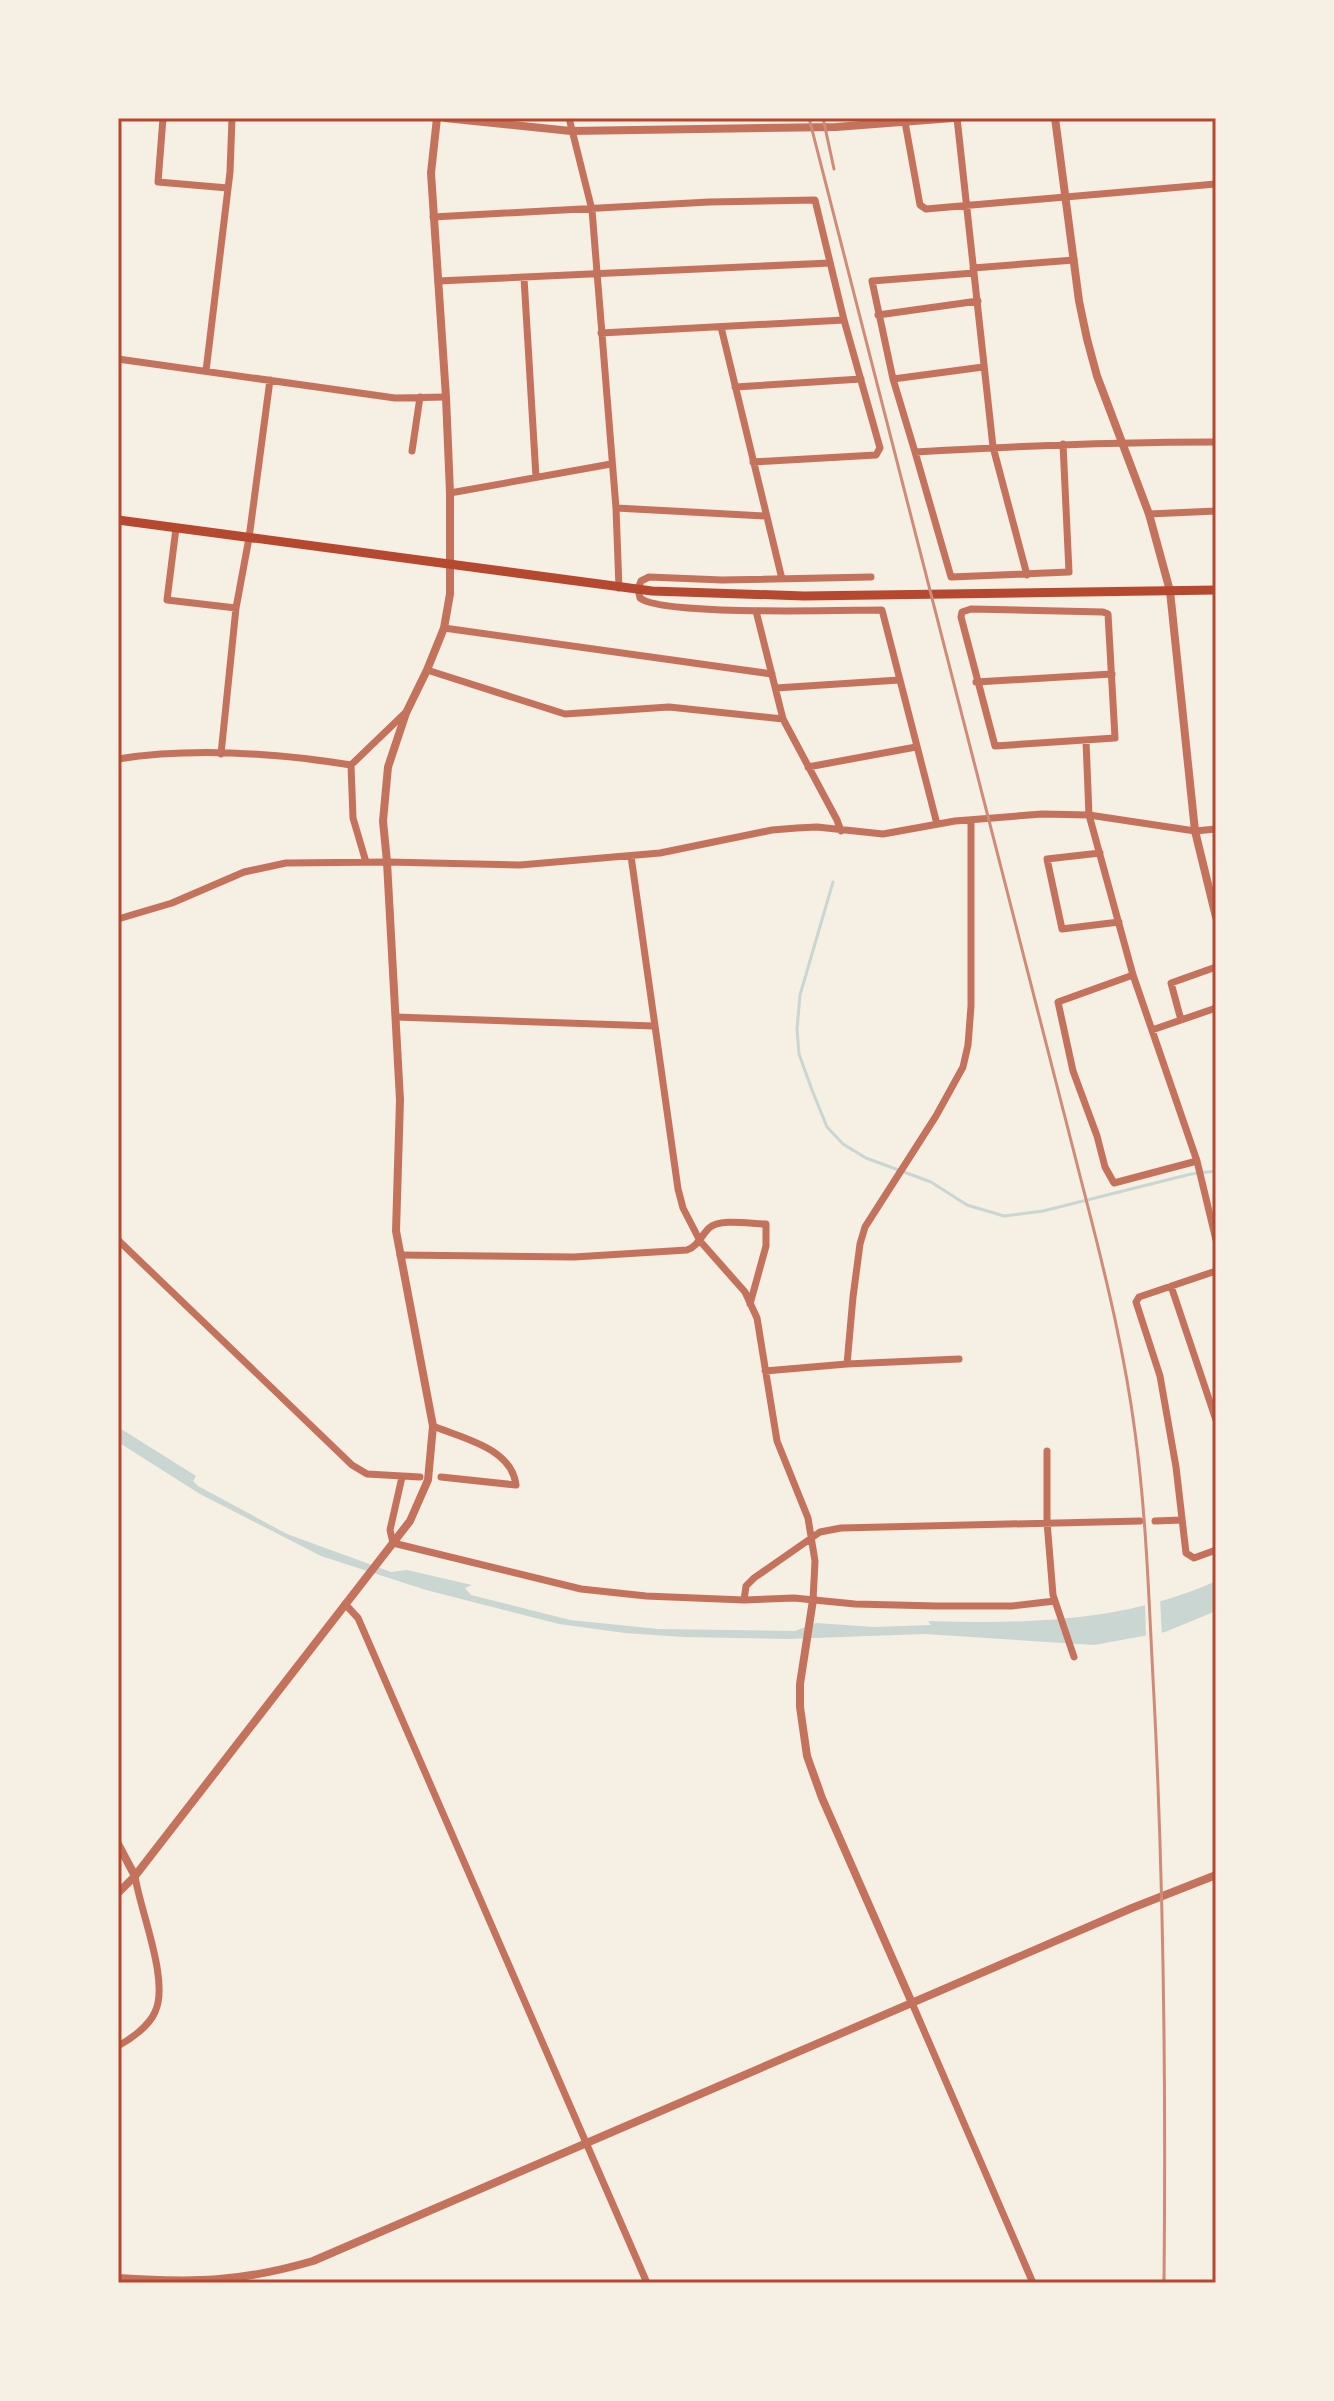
<svg xmlns="http://www.w3.org/2000/svg" width="1334" height="2401" font-family="Lora,serif">
<rect width="100%" height="100%" fill="#f6efe4"/>
<path fill="#c9d6d2" d="M118 1427 196 1476 193 1481 198 1486 287 1534 391 1572 407 1570 472 1585 465 1588 471 1595 570 1620 658 1629 795 1631 816 1623 874 1627 931 1625 928 1621C1026 1624 1125 1622 1216 1581V1611L1165 1632 1094 1645 925 1634 787 1639 684 1637 625 1633 559 1624 426 1590 321 1556 200 1494 118 1442Z"/>
<path fill="#f6efe4" d="M1160 1598 1162 1637 1146 1640 1145 1601Z"/>
<g fill="none" stroke-linecap="round" stroke-linejoin="round">
<path stroke="#c9d6d2" stroke-width="3" d="M833 882 800 995 797 1029 799 1054 812 1090 827 1127 843 1144 866 1158 931 1182 967 1205 1004 1216 1043 1211 1191 1174 1216 1171"/>
<path stroke="#c5725c" stroke-width="7" d="M163 118 158 182 228 188
M569 118 592 210 616 508 766 516
M957 118 993 447 1027 575
M905 122 920 205 926 209 1216 184
M433 217 709 202 815 200 844 320 880 448 876 455 753 462
M973 268 1074 260
M524 278 536 477
M438 281 830 263
M878 315 978 301
M721 327 782 579
M601 333 844 320
M118 359 395 398 446 397
M206 371 230 172 232 118
M893 379 983 367
M735 387 861 379
M1063 444 1069 572 951 577 915 452C1016 446 1116 442 1216 442
M412 451 420 397
M915 452 893 379 872 281 974 273
M450 493 611 464
M616 508 619 588
M1149 514 1216 511
M176 528 167 600 236 608
M871 577 722 580 649 577 641 581 638 589 640 598C662 616 843 610 882 610L937 824
M971 609 1103 612 1108 614 1115 738 995 746 961 617 962 612Z
M756 611 783 719 837 820 841 831
M444 628 772 674
M427 670 565 714 669 707 783 719
M976 682 1112 674
M776 688 899 680
M1086 741 1089 815 1133 975 1197 1161 1216 1240
M221 754 236 608 249 538 270 380
M118 759C195 747 275 753 351 765L404 714
M351 765 353 818 366 862
M808 767 916 747
M1100 853 1047 859 1062 929 1119 922
M631 856 678 1189 683 1208 700 1241 745 1292 757 1318 777 1441 808 1518 815 1561 813 1600
M118 919 172 903 244 872 286 863 387 862 520 865 660 853 772 830 797 828 817 827 883 834 955 821 1042 814 1089 815 1195 831 1216 829
M1133 975 1058 1002 1073 1071 1097 1136 1105 1167 1114 1183 1197 1161
M396 1017 654 1026
M1181 1020 1171 983 1216 967
M1152 1030 1216 1008
M118 1240 352 1465 367 1474 420 1477
M400 1255 574 1257 687 1250C698 1246 701 1236 709 1228 720 1218 751 1224 766 1224V1246L750 1304
M1216 1271 1139 1297 1136 1302 1160 1376 1176 1467 1186 1553 1194 1558 1216 1550
M1171 1286 1216 1420
M847 1364 853 1297 860 1244 865 1227 936 1116 963 1067 968 1045 971 1006V821
M765 1371 847 1364 959 1359
M433 1426C462 1438 512 1448 516 1485L441 1477
M1047 1451V1522L1053 1595 1074 1657
M402 1477 390 1530 393 1543 581 1589 646 1596 744 1600 794 1598 855 1604 937 1606H1012L1055 1601
M1155 1521 1182 1520
M744 1600 746 1586 754 1578 820 1532 841 1528 1140 1521
M345 1604 358 1618 647 2283
M912 2003 1033 2283
M118 2046C131 2039 149 2026 155 2012 170 1981 140 1911 135 1876"/>
<path stroke="#c5725c" stroke-width="8" d="M445 118 571 131 836 127 953 118
M1055 118 1079 301 1087 339 1097 376 1149 514 1170 591 1195 831 1216 917
M813 1600 800 1684V1707L807 1756 822 1798 912 2003
M118 1844 135 1876
M118 1893 135 1876 410 1521 428 1480 433 1426 396 1231 400 1100 387 862 383 821 388 767 406 713 427 670 444 628 450 594V493L446 397 431 173 437 118
M118 2278C193 2283 241 2282 313 2261L1132 1908 1216 1875"/>
<path stroke="#b5482f" stroke-width="9" d="M118 520 652 591 804 596 1216 590"/>
<path stroke="#cf8b77" stroke-width="3" d="M809 118 1088 1207C1107 1281 1125 1356 1135 1432 1147 1520 1149 1608 1154 1697 1164 1892 1166 2087 1164 2283
M823 118 834 169"/>
</g>
<rect width="1334" height="2401" fill="none" stroke="#f6efe4" stroke-width="240"/>
<rect x="120" y="120" width="1094" height="2161" fill="none" stroke="#b5482f" stroke-width="3"/>
</svg>
